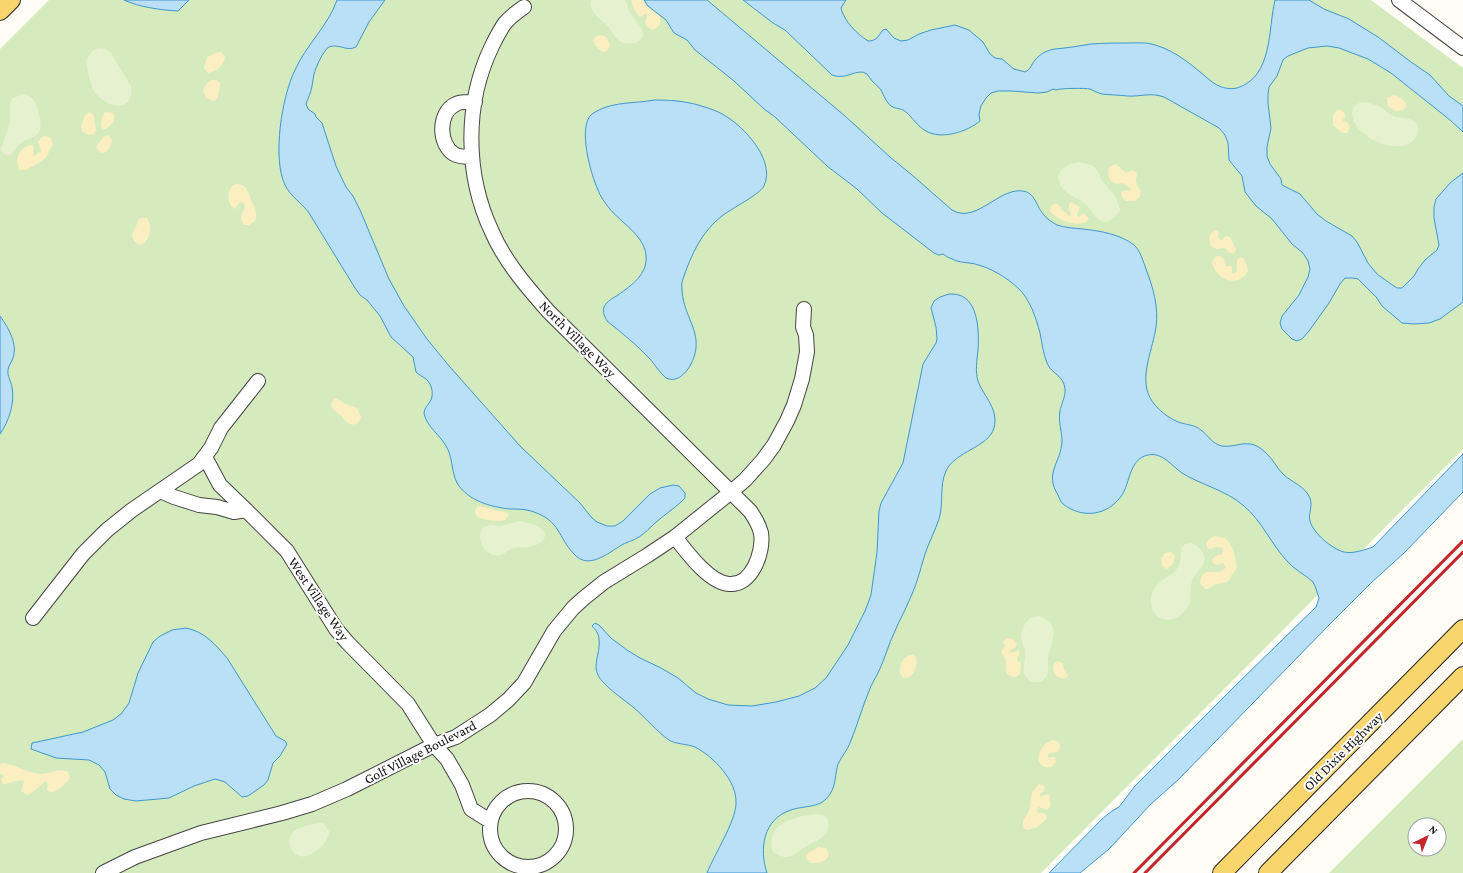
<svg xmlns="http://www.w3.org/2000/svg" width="1463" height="873" font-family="'Crimson Pro',serif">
<rect width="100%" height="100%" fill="#fffdf5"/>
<path fill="#d5ebbd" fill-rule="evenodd" d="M49 0H1371L1463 68V449L1041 873H0V49Z
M1463 739V873H1329ZM1415 825H1439V849H1415Z"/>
<path fill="#fbeec1" d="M631 0H643L646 6 660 16V25L653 30 647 27 645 22 647 18V14H644L640 17C635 13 633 6 631 0Z
M602 35 607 38 610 45 607 51 602 52 595 45 593 40 596 36Z
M219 52H222L225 57C224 66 217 71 208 73L204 68 207 57Z
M211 80H217L220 83 218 98 214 101 206 98 203 90 207 83Z
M1394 95 1398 96 1406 103V107L1403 110 1395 111 1388 106 1387 98Z
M1337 110H1341L1344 112 1346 117 1343 119V121L1348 123 1350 127 1347 133H1342L1333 125V115Z
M90 112 94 115 96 130 94 134 88 135 82 131 81 126 85 115Z
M105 112 113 113 115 116 113 123 106 129H103L101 126 102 117Z
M108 135 112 140 110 147 106 152 101 153 97 149 96 147 104 136Z
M45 136 51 138 53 144 47 156 42 161 26 170H20C13 161 20 145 32 145L34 148 33 154 35 156 41 151 38 142 42 137Z
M1116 164 1126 173 1133 170 1137 173C1137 177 1135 181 1137 184 1141 192 1144 194 1135 201H1126L1123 199 1121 193 1125 190 1130 191 1131 189 1129 187 1122 183C1111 186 1106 177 1109 167Z
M236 184C248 184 248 193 252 202 255 209 258 213 255 221L249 225H244C239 218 242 214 245 207L244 203 240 202 235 209C226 205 226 187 236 184Z
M1056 203 1061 207 1062 211 1065 212 1069 216 1071 214 1069 209V205L1071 202 1080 207 1077 216 1079 217 1084 213 1089 219C1081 230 1056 220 1050 211L1051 206Z
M141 218H147C153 226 150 244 139 245L134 241 132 235 139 219Z
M1215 230 1219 232 1218 237 1220 240H1222L1226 236 1230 237 1236 249 1234 253H1230L1225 248 1217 249 1212 247C1208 242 1208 234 1215 230Z
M1216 256H1219L1224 259 1225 266H1231L1232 267V273L1234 274 1237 271V260L1241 257C1246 259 1247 266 1248 271 1238 289 1215 280 1212 262Z
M335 398 346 404 357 408 361 417 358 423C348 428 346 420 339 414 335 411 332 410 331 405L333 399Z
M478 506 504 512 508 514V516L505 520C500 522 480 520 477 516 475 514 475 513 475 510Z
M1215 536C1219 537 1224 537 1227 540 1233 545 1236 560 1237 567L1230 579 1227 582 1214 585 1208 589H1205L1200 583C1202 563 1218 579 1226 567L1223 563 1217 565 1213 563 1212 560 1215 556 1222 554 1223 552 1222 548 1215 547 1211 549H1208L1206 544C1208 539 1210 538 1215 536Z
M1171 552 1175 556 1173 564 1167 569 1162 566 1161 559 1165 553Z
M1006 638 1013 639 1017 644 1015 648 1010 650V652L1012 653 1018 650C1022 655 1017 656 1017 661L1021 662 1020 674 1016 677C1001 676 1008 666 1005 658 1004 656 1002 654 1001 652L1005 646 1003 642Z
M909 655H913L916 657C918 666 914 679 903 678L900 673C899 665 902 659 909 655Z
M1057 661 1063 663 1064 670 1068 675 1067 677 1064 679 1056 676C1053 671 1051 664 1057 661Z
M1053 740 1059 742C1061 746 1060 748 1058 752L1048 754V757H1055L1056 762 1052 767C1031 770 1037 744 1053 740Z
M4 763C16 765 28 773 40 774 51 774 58 767 68 772L70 778C65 784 58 792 50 792L47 790 48 783 46 781C39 785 36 792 27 795L21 791 24 782 23 780C16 780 10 784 3 784L1 779 4 776 0 773V764Z
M1039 784 1043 785 1045 788 1043 792 1040 794V797L1047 794H1049L1051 806 1047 810 1039 807 1037 809 1038 813H1044L1046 815 1047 818 1038 827 1028 830 1024 829 1023 825V821L1029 811 1032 792Z
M818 847 826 848 829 854C827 863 818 863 810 863L806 858 807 854Z"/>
<path fill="#e6f2cf" d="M591 0H625C628 6 629 12 633 17 636 21 640 25 642 30 647 43 629 46 621 42 614 38 612 30 607 25 602 20 595 16 592 9 590 6 590 3 591 0Z
M98 48 105 49 111 53 131 86C134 113 109 109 96 94 91 88 87 70 86 61L92 51Z
M22 94C26 94 30 96 33 99 38 105 43 125 39 132 35 139 26 138 21 143 17 146 14 151 11 155 5 156 3 154 1 149L10 122V104L12 99Z
M1362 102C1369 103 1374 104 1380 107 1385 110 1390 115 1396 117 1402 118 1409 117 1414 121 1423 128 1416 142 1406 145 1402 147 1396 146 1391 146 1381 144 1371 140 1363 133 1353 125 1345 107 1362 102Z
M1078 162 1086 164 1093 166 1097 170 1103 182 1116 197 1120 210C1117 216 1113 219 1106 222 1094 220 1093 211 1085 204 1081 199 1074 198 1069 194 1050 180 1058 166 1078 162Z
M519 521C530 522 558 531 538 544 530 549 522 546 514 548 509 549 505 554 500 555 485 558 476 540 482 528L490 525 501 526Z
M1191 543C1197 546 1202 549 1204 555 1208 566 1195 572 1192 581 1189 589 1192 597 1189 605 1177 627 1149 624 1151 598 1154 579 1171 580 1178 567 1182 560 1180 554 1182 547L1185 544Z
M1039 616C1062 624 1052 640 1048 657 1047 662 1049 668 1048 673 1044 684 1030 686 1025 675 1022 668 1026 658 1025 650 1024 647 1023 645 1022 642 1019 632 1024 624 1031 617Z
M816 814 824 815 828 819C831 837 819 839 807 846 793 854 791 863 773 852 764 824 795 816 816 814Z
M318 823H323L329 831C329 838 325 842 321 847 293 873 280 838 297 829 303 826 311 825 318 823Z"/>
<path fill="#b9e0f7" stroke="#3f96cf" d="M124 0H189L178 11C160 10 139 7 124 0Z
M337 0H385L369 22 356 47C347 52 338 43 329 47 324 49 315 69 314 74 313 78 313 82 312 86 311 93 308 98 306 104L308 109 315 114 316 117 322 123 336 166 346 187 353 196 360 210 389 279 404 306 427 339 450 367 520 446 580 503 592 518 597 522 607 526H615L623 521 650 494 660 488 673 485 679 486 685 493V498L681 502C672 510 663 516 655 523 650 528 645 533 639 537 633 541 626 542 620 546 607 554 588 570 574 554 558 537 560 521 534 512 526 509 518 509 510 509 491 507 468 501 457 483 451 471 453 457 446 446 440 435 426 426 424 413 424 409 427 406 429 403 435 396 432 384 426 379 422 376 419 375 416 372L413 357 391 337 380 316 367 300 360 295 355 288C340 263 324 238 309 213 302 203 291 197 285 185 272 158 282 96 295 70 306 45 328 26 337 0Z
M644 0H707L845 116 890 157 912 175 952 210C974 223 994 194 1016 191 1036 189 1034 204 1044 215 1047 219 1052 222 1057 225 1066 228 1074 228 1083 229 1100 231 1120 234 1134 245 1140 250 1143 261 1146 269 1153 287 1159 308 1156 327 1153 348 1141 373 1148 393 1152 405 1165 416 1176 421 1184 425 1194 424 1201 430 1208 435 1212 444 1222 446 1239 448 1249 436 1266 453 1273 459 1276 467 1283 474 1291 482 1305 486 1310 498 1313 507 1308 513 1310 521 1313 533 1332 549 1344 552 1353 554 1364 550 1373 547L1463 454V492L1404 553 1371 583 1328 626 1178 780 1151 804 1109 849 1080 873H1049L1102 819 1112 811 1119 807 1135 786 1238 683 1316 607 1319 598C1317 593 1316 587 1313 582 1305 574 1294 570 1287 561 1271 544 1262 521 1244 506 1226 490 1201 485 1182 473 1171 465 1162 452 1148 455 1129 459 1130 483 1122 495 1108 516 1082 519 1063 504 1061 502 1059 498 1058 495 1044 473 1061 463 1062 441 1062 431 1058 422 1060 411 1061 404 1066 396 1065 389 1064 375 1051 374 1047 363 1043 353 1042 343 1040 333 1036 318 1030 299 1018 288 1006 277 991 268 975 264 967 262 959 263 952 259 949 258 946 256 943 254L939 255 934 253 882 213 857 189 827 166 775 117 764 109 734 81 695 50 687 40 674 33 666 20 648 6Z
M743 0H846L841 8C844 21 857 34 868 41 877 41 878 36 883 30L886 29 894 38 901 41 908 40 919 34 931 30 955 25 969 30 983 42 990 54 995 58 1002 59 1014 69 1025 72C1031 69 1031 65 1035 60 1040 54 1047 50 1055 49 1067 48 1079 46 1091 44 1104 43 1116 43 1128 43 1137 43 1147 42 1155 45 1177 51 1195 68 1211 81 1218 87 1228 90 1237 88 1273 77 1268 29 1275 0H1309L1324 9 1349 19 1378 37 1411 62 1430 75 1449 96 1463 106V132L1450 120 1391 73 1368 59 1339 48 1327 46 1308 48 1288 56 1283 60 1277 76 1269 87 1268 94V103L1271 128 1267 147V156L1270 164 1281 179 1282 185 1300 194 1317 214 1326 221 1352 236 1357 242 1368 263 1377 274 1391 284 1397 288H1402L1414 276 1418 269 1425 260 1437 250 1439 245 1434 218V207L1436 199 1450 183 1463 173V302L1440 319 1429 323 1414 324 1402 323 1382 306 1377 298 1358 279 1352 278H1345L1340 284 1329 303 1309 331 1302 339 1297 341 1292 339 1282 329 1280 323 1282 316 1299 295 1308 277 1310 269 1308 261 1303 253 1292 244 1272 219 1256 206 1245 192 1242 176 1229 160 1228 143 1225 135 1219 128 1164 97C1150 92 1141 97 1127 96 1120 95 1109 95 1102 94 1098 93 1094 91 1090 89 1086 88 1060 88 1056 90L1053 89 1047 92 1038 93 1011 91H998L991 93 986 98 981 106 979 114 980 121C967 132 941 140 926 131 917 126 913 118 906 112 900 107 893 110 888 103 885 99 883 94 881 90 878 86 875 84 872 81 870 79 869 76 867 74 857 67 847 81 832 75L785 30 773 23Z
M654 100C678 100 693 102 716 111 739 120 777 159 764 186 759 195 732 208 722 216 702 231 691 255 683 279 681 283 682 287 682 291 684 320 707 335 690 366 687 371 681 378 675 379 671 380 669 379 666 378 660 373 655 365 650 359 637 345 622 333 607 321 605 317 602 312 604 307 607 301 613 298 618 295 632 285 648 274 646 255 644 235 620 222 609 208 605 203 600 196 598 190 591 175 577 126 592 114 611 101 633 104 654 100Z
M949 294C952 294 956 294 959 295 979 301 979 333 978 350 977 360 975 371 978 381 984 397 999 409 994 428 988 448 955 451 946 471 939 486 944 503 939 519 935 531 929 542 925 554 920 571 916 587 908 603 904 613 899 621 895 631 888 645 885 659 878 673 875 679 871 685 869 691 862 708 857 726 850 743 847 751 841 757 838 764 835 774 836 785 830 794 821 809 805 805 791 810 763 819 759 849 767 873H707C714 855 736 821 736 803 737 781 714 757 695 747 688 744 674 744 669 740 656 731 646 718 633 707 623 699 612 692 603 682 589 668 601 655 599 639 599 634 595 629 592 626L595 623 599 625 611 638 627 650 640 658 661 668 678 678 696 693 708 699 728 705 752 706 776 702 799 696 815 688 826 678 848 645 865 611 871 595 877 552 879 511 881 503 903 463 923 364 936 343 937 339 936 327 931 308 934 301 940 297Z
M0 316C8 327 18 344 13 358 12 362 8 366 8 370 7 376 11 381 12 387 15 403 9 421 0 434Z
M186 628C205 632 215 644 227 658L276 736 285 741 287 744 280 756 273 763 268 780 264 785 248 796 242 797 225 782 215 779 194 786 169 798 136 801 124 799 116 795 110 789 105 772 99 765 89 760 56 758 31 749 32 743 83 732 113 720 121 714 129 703 138 673 153 642 160 636 172 630Z"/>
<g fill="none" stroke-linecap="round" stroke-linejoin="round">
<defs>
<path id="minor" d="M1399 0 1463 48
M524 7C517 12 511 16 505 23 500 30 496 38 492 46 464 104 465 175 492 232 505 262 527 287 548 311L750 511C755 518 759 525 761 533 764 552 752 586 729 584 709 583 686 551 675 537
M472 157C466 157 459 157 454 154 438 144 438 112 456 104 461 101 469 102 475 102
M205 457 220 485 246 510
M160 491 174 497 199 505 217 507 234 512 246 510 287 551 336 629 347 642 408 704 434 745 447 759 462 785 471 809 490 821
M33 618 83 554 107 530 132 510 199 464 211 448 221 428 258 381
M490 829a38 38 0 1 1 76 0a38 38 0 1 1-76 0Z
M103 873 135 857 201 833 282 813 312 804 347 789 434 745 456 737 490 715 508 700 524 683 554 631 573 608 584 598 604 582 648 555 675 537 731 492 745 480 763 460 774 445 787 421 794 405 802 379 807 352 806 335 803 327 804 309"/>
<path id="major" d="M0 11 11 0
M1222 873 1463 629
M1268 873 1463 676"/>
</defs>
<use href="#minor" stroke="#444" stroke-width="16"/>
<use href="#major" stroke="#222" stroke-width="20"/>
<use href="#minor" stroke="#fff" stroke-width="14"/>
<use href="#major" stroke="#f9d66b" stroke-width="18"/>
<path stroke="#c4262e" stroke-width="3" d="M1134 873 1463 541
M1145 873 1463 552"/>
</g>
<g text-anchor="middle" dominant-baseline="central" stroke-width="4" stroke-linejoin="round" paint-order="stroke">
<g font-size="14" fill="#111" stroke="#fff">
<text transform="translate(578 339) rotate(45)">North Village Way</text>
<text transform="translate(319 599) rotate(56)">West Village Way</text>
<text transform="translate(1343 751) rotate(-45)">Old Dixie Highway</text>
<text transform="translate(420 752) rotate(-27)">Golf Village Boulevard</text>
</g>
</g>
<g transform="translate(1427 837) rotate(43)"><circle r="19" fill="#ffffff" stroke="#a0a0a0"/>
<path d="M0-3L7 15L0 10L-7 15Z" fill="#c4262e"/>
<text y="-6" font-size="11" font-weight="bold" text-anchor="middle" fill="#111111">N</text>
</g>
</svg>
